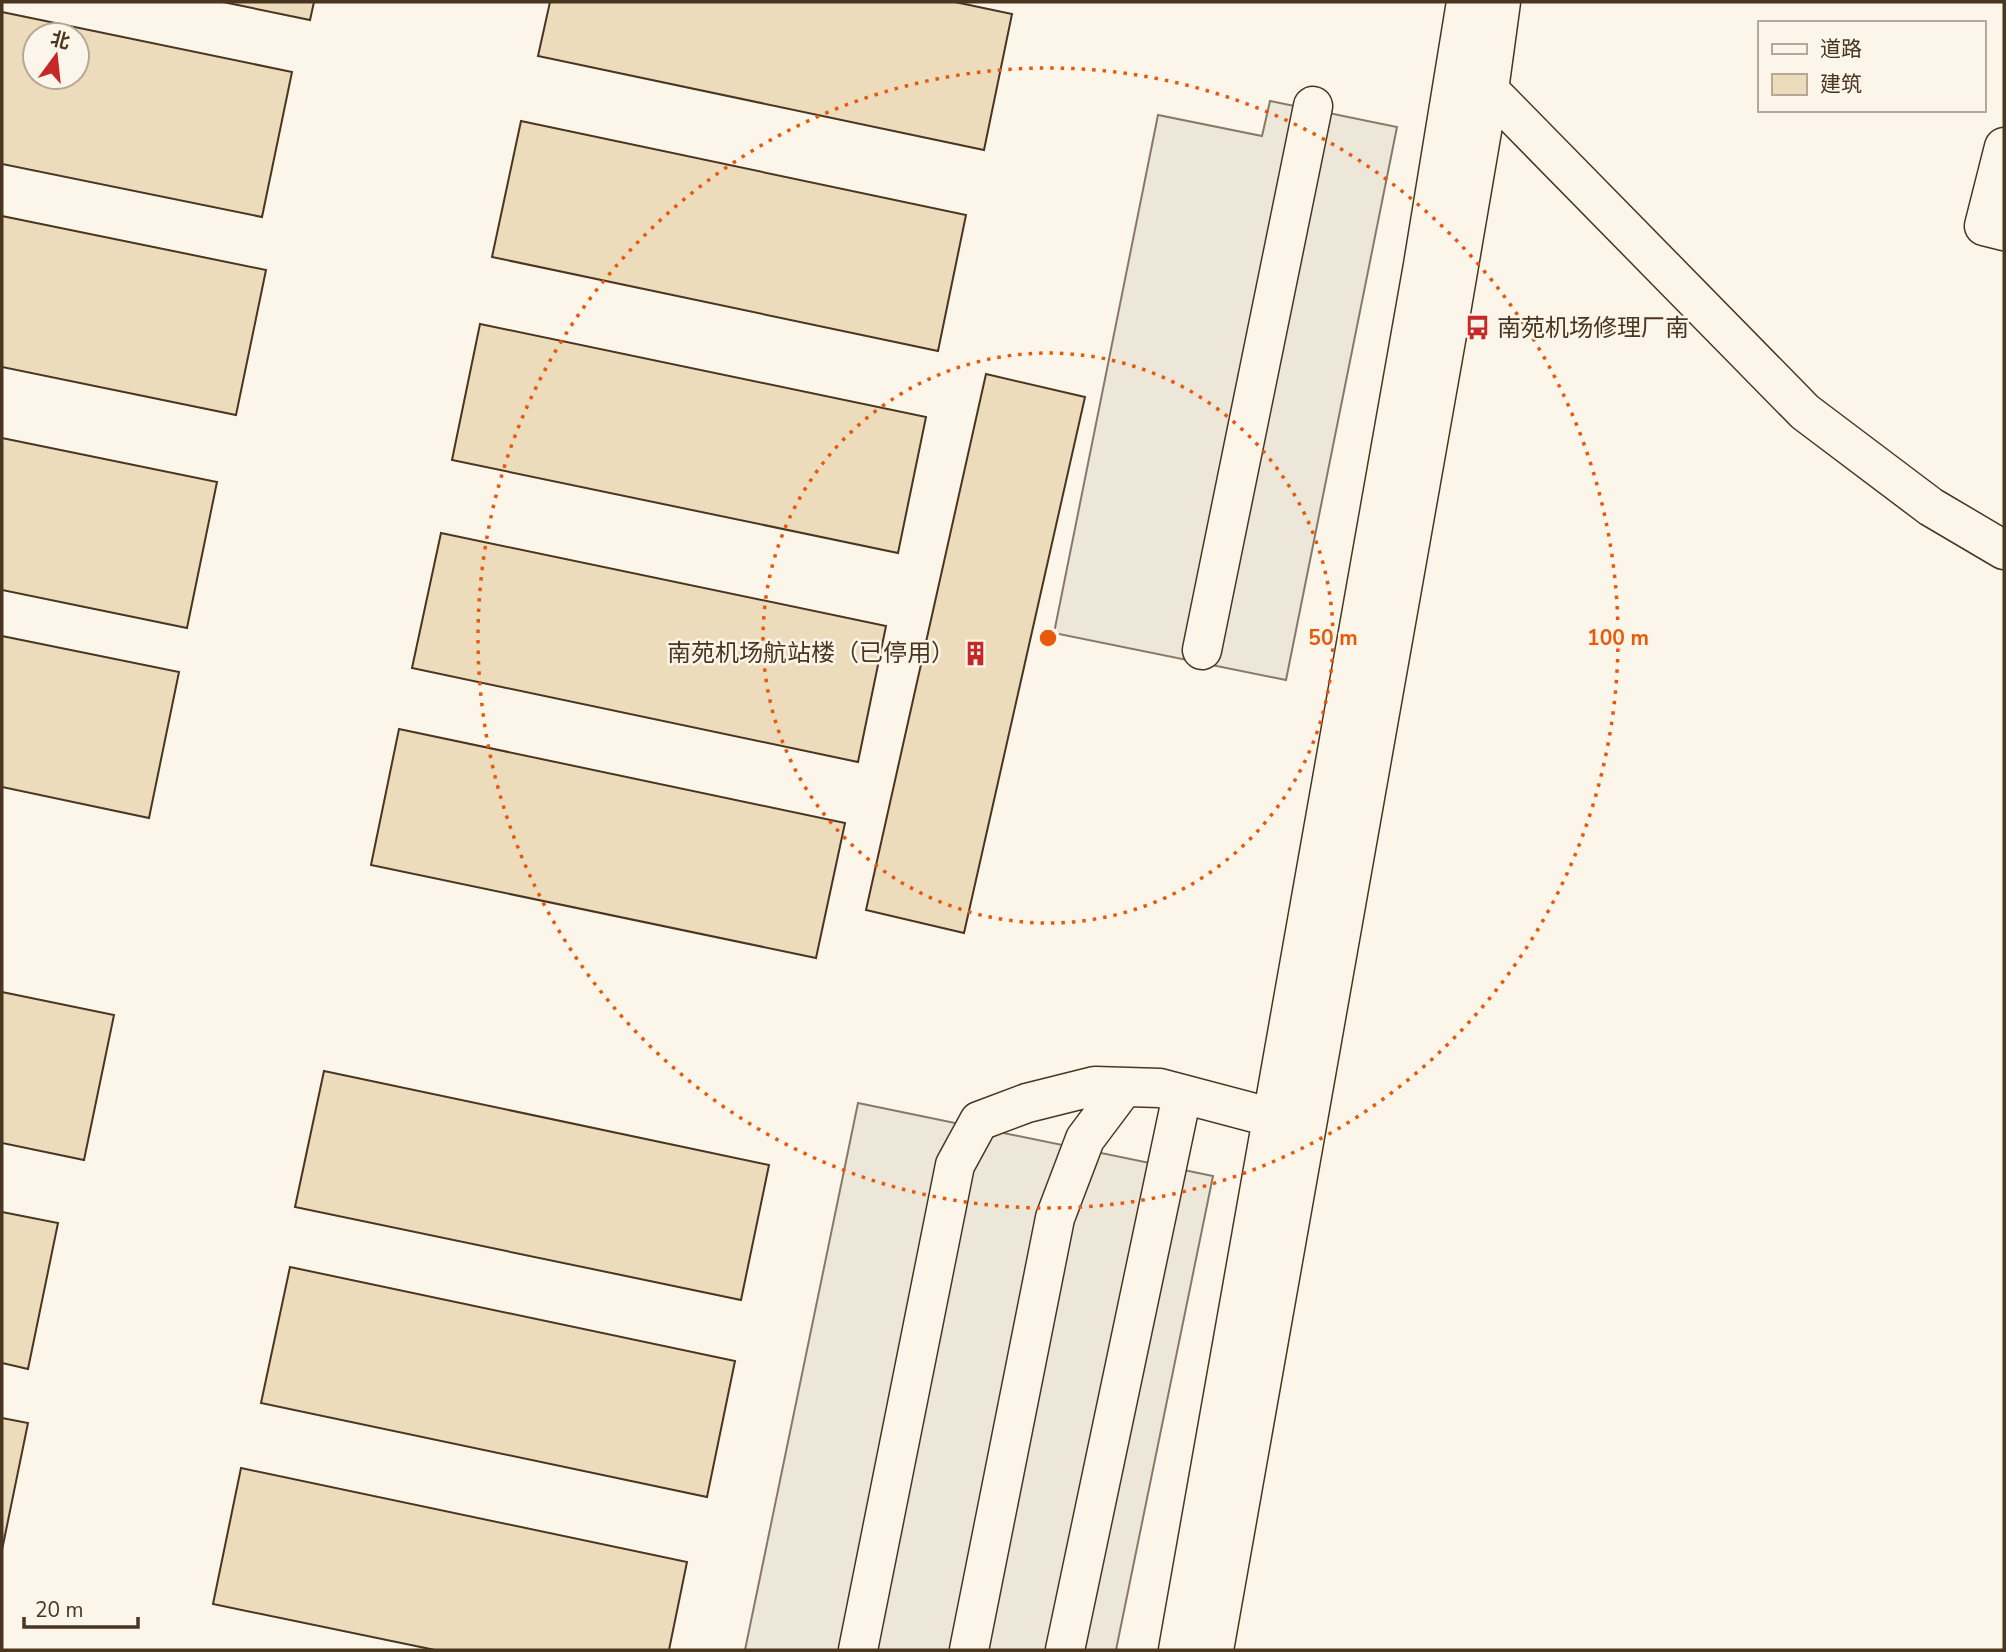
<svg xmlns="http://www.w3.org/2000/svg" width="2006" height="1652" font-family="'Nunito Sans','Noto Sans SC',sans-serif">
<rect width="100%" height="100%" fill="#fbf6e9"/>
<path fill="#ede7d9" stroke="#887966" stroke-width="2" d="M1270 101 1397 127 1286 680 1054 633 1158 115 1262 136Z
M858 1103 1213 1176 1116 1650H745Z"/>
<path fill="#ecdcbc" stroke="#4a3520" stroke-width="2" fill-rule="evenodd" d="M223 2H314L310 20Z
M550 2H955L1012 14 984 150 538 56Z
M2 12 292 72 262 217 2 164ZM35 35H77V77H35Z
M521 121 966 215 938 351 492 257Z
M2 216 266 270 236 415 2 367Z
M480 324 926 417 898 553 452 460Z
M986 374 1085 397 964 933 866 910Z
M2 438 217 482 187 628 2 590Z
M441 533 886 626 858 762 412 668Z
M2 636 179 672 149 818 2 787Z
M399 729 845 823 816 958 371 865Z
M2 992 114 1015 84 1160 2 1143Z
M324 1071 769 1165 741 1300 295 1207Z
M2 1212 58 1223 28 1369 2 1363Z
M290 1267 735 1361 707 1497 261 1403Z
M2 1418 28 1423 2 1550Z
M241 1468 687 1562 669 1650H435L213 1604Z"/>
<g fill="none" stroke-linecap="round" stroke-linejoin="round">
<defs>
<path id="minor" d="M1489 90 1805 412 1931 507 2004 550
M2004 147 1984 226 2004 231
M1202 650 1313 106
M858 1650 955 1165 979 1121 1027 1103 1095 1086 1160 1088 1296 1124
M969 1650 1055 1218 1085 1139 1124 1087
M1065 1650 1182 1095
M1178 1650 1423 265 1466 2
M1214 1650 1451 312 1489 90 1501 2"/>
</defs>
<use href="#minor" stroke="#4a3520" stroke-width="41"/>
<use href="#minor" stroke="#fbf6e9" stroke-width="38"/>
</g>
<g fill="none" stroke="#e8590c" stroke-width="3.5" stroke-dasharray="3.5 7">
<circle cx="1048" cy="638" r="285"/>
<circle cx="1048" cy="638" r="570"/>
</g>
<defs>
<symbol id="bus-bare" viewBox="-9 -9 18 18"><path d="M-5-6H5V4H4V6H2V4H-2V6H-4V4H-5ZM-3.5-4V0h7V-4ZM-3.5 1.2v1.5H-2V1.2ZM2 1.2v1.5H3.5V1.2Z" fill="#c62828" stroke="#fbf6e9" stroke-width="2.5" paint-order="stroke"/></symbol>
<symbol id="building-bare" viewBox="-9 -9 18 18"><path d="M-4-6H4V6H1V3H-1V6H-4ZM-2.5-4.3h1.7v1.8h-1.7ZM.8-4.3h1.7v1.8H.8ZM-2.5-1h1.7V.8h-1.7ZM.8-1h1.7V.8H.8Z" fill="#c62828" stroke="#fbf6e9" stroke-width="2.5" paint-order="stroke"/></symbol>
</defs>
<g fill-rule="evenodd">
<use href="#bus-bare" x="1460" y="310" width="35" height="35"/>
<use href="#building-bare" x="958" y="636" width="35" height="35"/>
</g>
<g text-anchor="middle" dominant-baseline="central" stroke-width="5" stroke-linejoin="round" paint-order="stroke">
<g font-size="24" fill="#4a3520" stroke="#fbf6e9" text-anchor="start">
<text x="1497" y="328">南苑机场修理厂南</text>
<text x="955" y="653" text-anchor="end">南苑机场航站楼（已停用）</text>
</g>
</g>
<circle cx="1048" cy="638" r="10" fill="#e8590c" stroke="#fbf6e9" stroke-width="3.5"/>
<g font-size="21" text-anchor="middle" font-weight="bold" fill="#e8590c" stroke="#fbf6e9" stroke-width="5" stroke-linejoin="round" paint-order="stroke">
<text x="1333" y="645">50 m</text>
<text x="1618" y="645">100 m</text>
</g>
<rect width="2006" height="1652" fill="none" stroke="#4a3520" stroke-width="7"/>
<rect x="1758" y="21" width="228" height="91" fill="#fbf6e9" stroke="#b4a999" stroke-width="2"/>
<rect x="1772" y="44" width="35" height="10" fill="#fbf6e9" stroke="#b4a999" stroke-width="2"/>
<text x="1820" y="56" font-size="21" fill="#4a3520">道路</text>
<rect x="1772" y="74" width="35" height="21" fill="#ecdcbc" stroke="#b4a999" stroke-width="2"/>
<text x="1820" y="91" font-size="21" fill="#4a3520">建筑</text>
<g transform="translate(56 56) rotate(15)"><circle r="33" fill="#fbf6e9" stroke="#b4a999" stroke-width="2"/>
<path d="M0-5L12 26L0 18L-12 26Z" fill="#c62828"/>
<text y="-10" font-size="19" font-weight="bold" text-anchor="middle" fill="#4a3520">北</text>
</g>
<path d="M24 1617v10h114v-10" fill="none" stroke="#4a3520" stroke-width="3.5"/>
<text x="35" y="1617" font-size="21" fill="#4a3520" stroke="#fbf6e9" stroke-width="5" paint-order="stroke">20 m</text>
</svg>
